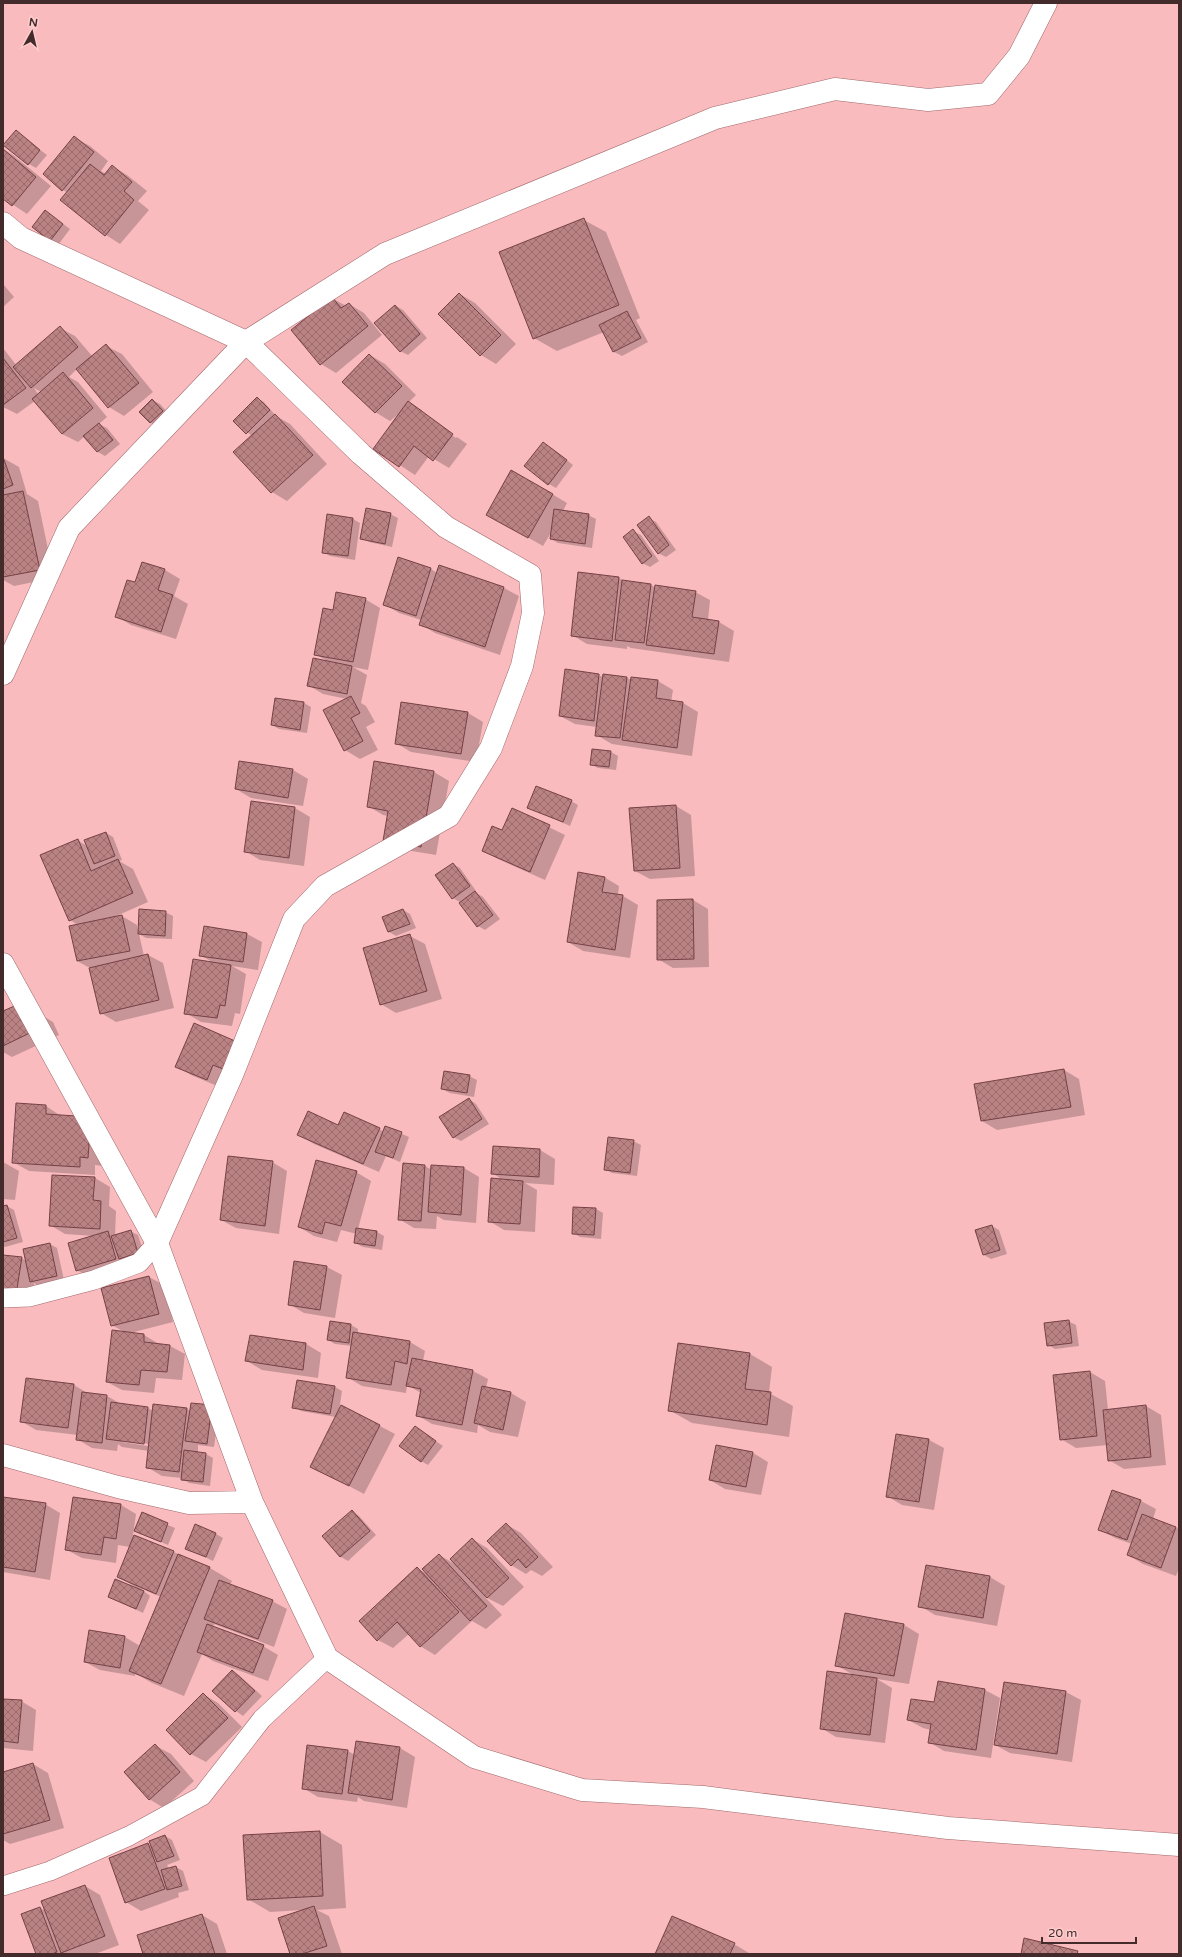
<svg xmlns="http://www.w3.org/2000/svg" width="1182" height="1957" font-family="'Varela Round',sans-serif">
<defs>
<pattern id="building-cross-hatch" width="8" height="8" patternUnits="userSpaceOnUse"><rect width="8" height="8" fill="#bb8284"/><path d="M0 0l8 8M0 8l8-8" fill="none" stroke="#9a6b6c"/></pattern>
</defs>
<rect width="100%" height="100%" fill="#f9bbbd"/>
<path fill="#0003" fill-rule="evenodd" d="M16 132 47 155 36 168 29 164Z
M75 138 90 146 108 161 101 171 106 174 112 166 127 175 147 191 138 201 149 210 120 244 106 235 68 193 63 190Z
M3 149 13 155 51 186 27 214 3 198Z
M46 211 70 229 58 245 50 240Z
M584 220 606 232 640 318 636 320 648 342 622 356 614 352 604 332 557 351 534 338Z
M3 284 14 297 3 307Z
M460 294 475 303 516 344 496 364 481 355Z
M332 298 346 306 349 304 364 313 382 335 336 373 321 364 293 330Z
M396 306 403 310 427 338 408 355 400 351Z
M60 328 75 336 93 357 106 346 122 354 153 392 124 416 109 407 77 369 69 377 78 382 107 417 99 424 107 428 120 444 105 456 98 452 85 436 78 442 62 434 35 401 17 414 3 407V348L17 366ZM34 388 41 392 38 394Z
M370 355 385 364 416 395 408 403 422 410V413L456 438 457 437 467 444 449 468 429 456 415 475 375 449 402 411 390 421 375 412Z
M257 398 264 402 276 416 290 424 327 464 287 501 272 492 252 436 234 421Z
M152 400 160 404 170 415 158 427 151 423 140 412Z
M550 447 573 465 556 488 549 484Z
M3 458 19 467 27 494 38 501 54 578 14 586 3 580Z
M552 494 567 503 563 511 588 515 596 519 592 548 558 543 551 539 552 531 543 546 502 523Z
M390 514 398 518 392 547 369 542 361 538Z
M328 515 353 519 360 523 355 560 330 556 323 552Z
M649 518 656 522 676 550 666 557 658 553Z
M633 531 641 535 659 561 650 567 642 563Z
M142 563 165 570 180 579 174 596 188 604 176 639 131 625 116 616 135 584Z
M439 567 504 588 519 596 500 655 435 633 420 624 421 620 399 613 384 604 431 569 437 573Z
M619 578 626 582 651 585 656 588 695 592 710 600 708 620 719 622 734 631 729 662 631 648 627 646V649L587 644 572 635Z
M365 599 380 608 368 670 353 667 367 675 361 703 366 706 375 722 366 727 378 750 360 759 345 750 347 699 323 694 308 685 327 661 315 654 334 611Z
M599 675 604 678H627L631 680 658 681 673 690 671 702 683 703 698 712 692 756 612 744 596 735 597 727 575 724 560 716Z
M304 703 311 707 307 733 279 729 272 725Z
M402 703 468 713 483 722 476 762 411 752 396 743Z
M611 752 618 756 616 770 598 768 591 764Z
M240 762 293 770 308 779 303 806 251 798 236 789Z
M434 772 449 781 436 855 400 849 388 816 383 815 368 806Z
M571 801 578 805 570 826 529 808Z
M252 802 295 808 310 817 304 866 260 860 245 851Z
M676 806 691 815 695 876 650 879 635 871Z
M512 809 565 835 545 880 498 859 483 850 503 831Z
M106 833 113 837 122 860 119 861 133 869 148 902 114 917 122 916 137 925 138 931 165 912 173 916 172 939 146 938 139 934 144 956 148 955 163 963 174 1008 116 1022 101 1013 90 968 77 961 78 925 70 920 77 840 87 846Z
M453 864 460 868 476 891 475 892 483 897 500 919 485 930 478 926 461 903 453 898Z
M604 877 619 886 618 895 623 896 638 905 630 958 583 951 568 942Z
M693 900 708 909 709 967 673 968 658 959Z
M403 910 410 914 416 928 396 936 389 932Z
M205 927 247 934 262 942 258 970 232 966 246 974 240 1014 235 1013 232 1026 201 1022 186 1013 214 963 200 955Z
M410 936 425 944 442 999 396 1013 381 1004Z
M3 1012 38 1013 53 1022 59 1035 12 1057 3 1052Z
M235 1042 222 1088 191 1075 176 1066Z
M1064 1070 1079 1079 1085 1115 997 1130 982 1121Z
M469 1076 477 1080 474 1097 450 1093 442 1089Z
M469 1099 476 1104 489 1124 461 1141 453 1137Z
M46 1106 61 1116 90 1118 105 1126 103 1166 95 1165V1175L29 1171 13 1162Z
M339 1126 379 1129 384 1132 386 1127 409 1137 400 1162 386 1156 379 1172 314 1144 299 1135Z
M633 1141 641 1145 637 1176 612 1173 605 1169Z
M540 1150 555 1159 554 1185 525 1183 537 1190 535 1232 504 1230 489 1221 503 1180 492 1173Z
M3 1162 19 1171 15 1200 3 1199Z
M272 1162 287 1171 279 1234 236 1228 221 1220Z
M425 1166 432 1170 464 1168 479 1177 476 1223 444 1220 437 1216 436 1229 414 1228 399 1219Z
M356 1172 371 1181 358 1229 377 1232 384 1236 382 1250 363 1247 355 1243 357 1234 341 1230 337 1242 314 1236 299 1227Z
M53 1176 95 1178 110 1187 109 1206 116 1211 115 1236 130 1231 138 1235 145 1257 92 1279 77 1270 94 1236 65 1234 50 1225Z
M7 1206 14 1210 23 1242 5 1247 3 1246V1207Z
M596 1209 603 1213 601 1239 580 1237 573 1233Z
M992 1226 999 1230 1007 1254 991 1259 984 1255Z
M50 1244 57 1248 64 1280 38 1286 34 1283 31 1303 3 1299V1256L21 1258 27 1261Z
M327 1267 342 1275 335 1318 304 1313 289 1304Z
M149 1277 164 1285 173 1322 130 1333 144 1335 159 1344 170 1346 185 1354 182 1380 156 1378 154 1393 122 1390 107 1382 124 1332 112 1325Z
M1068 1321 1076 1325 1079 1346 1055 1349 1048 1345Z
M331 1322 351 1325 358 1329V1334L410 1342 425 1351 423 1361 473 1371 488 1379 486 1388 511 1393 526 1402 518 1437 490 1432 478 1425 477 1433 432 1424 417 1415 421 1393 407 1385 406 1393 362 1386 347 1377 352 1346 335 1344 328 1340Z
M251 1336 306 1344 321 1353 318 1378 262 1370 247 1361Z
M679 1344 750 1354 772 1367 769 1393 793 1406 789 1437 692 1423 669 1410Z
M1090 1372 1105 1381 1108 1410 1146 1406 1161 1415 1166 1465 1124 1469 1109 1460 1108 1445 1076 1448 1061 1439Z
M298 1381 335 1387 342 1391 339 1411 342 1406 395 1434 364 1494 311 1466 336 1417 301 1411 294 1407Z
M74 1385 89 1394 107 1396 121 1404 148 1408 153 1411 187 1409 190 1411H219L214 1447 198 1445V1453L206 1454 213 1458 210 1486 189 1483 182 1478 162 1476 147 1467 149 1451 122 1447 118 1444 117 1451 92 1448 77 1439 78 1435 36 1430 21 1421ZM122 1440 149 1444 148 1446 122 1442Z
M415 1427 443 1446 428 1465 421 1461Z
M897 1435 929 1440 944 1448 934 1510 902 1505 887 1496Z
M716 1446 753 1453 768 1462 761 1495 725 1489 710 1480Z
M1113 1491 1141 1501 1156 1509 1153 1519 1179 1529V1568L1176 1576 1143 1564 1128 1555 1132 1544 1115 1538 1100 1530Z
M3 1498 45 1504 60 1513 50 1580 3 1572Z
M121 1505 136 1514 132 1542 135 1536 174 1552 210 1568 232 1581 230 1585 272 1601 287 1609 274 1647 214 1624 213 1628 263 1646 278 1655 268 1681 213 1661 202 1654 184 1696 152 1683 135 1673V1676L100 1670 85 1662 89 1631 125 1637 140 1646 161 1597 140 1588 150 1596 143 1613 109 1597 137 1588 118 1577 130 1547 118 1545 116 1563 82 1558 67 1550Z
M352 1512 359 1516 376 1535 348 1561 341 1557 323 1537Z
M142 1514 175 1528 168 1545 135 1531Z
M506 1524 521 1533 553 1567 542 1576 531 1570 526 1574 511 1565Z
M216 1534 223 1538 213 1561 186 1548Z
M472 1539 487 1548 524 1587 503 1606 485 1597 502 1615 486 1629 472 1621 435 1655 420 1646 409 1634 393 1648 378 1640 417 1568 427 1574 439 1555 455 1564Z
M990 1577 1005 1586 997 1626 935 1615 920 1606Z
M846 1614 904 1625 919 1634 909 1684 877 1679 892 1688 885 1743 836 1737 821 1728 855 1676 836 1665Z
M232 1671 239 1675 262 1696 243 1716 236 1711 214 1691Z
M939 1682 985 1690 1000 1698 991 1758 944 1751 929 1742 931 1730 923 1728 908 1720 935 1703Z
M1066 1692 1081 1700 1072 1762 1010 1753 995 1745Z
M203 1694 218 1703 242 1727 206 1762 191 1754Z
M3 1700 21 1701 36 1710 33 1751 3 1748Z
M357 1742 400 1748 415 1757 407 1808 364 1801 358 1797 357 1802 318 1797 303 1788 348 1751 355 1755Z
M156 1746 171 1754 194 1781 164 1808 149 1799Z
M33 1764 48 1773 64 1828 10 1844 3 1840V1773Z
M320 1832 342 1845 346 1908 317 1910 329 1916 342 1954H291L303 1910 270 1912 248 1899Z
M165 1836 172 1840 180 1860 167 1865 169 1869 176 1867 183 1871 189 1890 178 1893 179 1897 141 1911 126 1902 148 1844 153 1847Z
M85 1886 100 1895 119 1945 95 1954H37L40 1908 46 1911Z
M202 1915 217 1924 227 1954H145Z
M734 1944 749 1953V1954H656Z"/>
<path fill="url(#building-cross-hatch)" stroke="#754145" d="M16 130 40 150 28 165 3 145Z
M74 136 94 152 62 191 43 174Z
M3 149 36 177 12 206 3 199Z
M90 164 104 175 112 165 132 182 124 191 134 200 105 236 60 200Z
M45 210 63 224 50 241 32 227Z
M584 218 619 305 533 339 499 252Z
M459 293 501 335 480 356 438 314Z
M332 297 341 308 349 303 368 326 320 365 291 330Z
M395 305 420 334 400 352 374 323Z
M627 311 641 338 613 352 599 325Z
M60 326 78 347 31 388 13 367Z
M106 344 139 383 108 408 76 369Z
M369 354 402 386 375 413 342 382Z
M3 358 26 388 3 405Z
M63 372 93 408 62 434 32 399Z
M257 397 270 410 246 434 233 421Z
M152 399 163 411 150 423 139 412Z
M408 401 453 434 433 461 414 446 399 467 373 449Z
M275 414 313 455 271 493 233 452Z
M99 423 113 440 97 452 83 436Z
M543 442 567 460 548 485 524 466Z
M3 457 13 485 3 489Z
M511 470 553 494 528 538 486 515Z
M23 491 40 570 3 577V495Z
M366 508 391 513 385 544 360 539Z
M554 509 589 514 585 544 550 539Z
M327 514 353 518 348 556 322 553Z
M649 516 669 545 658 554 637 525Z
M633 529 652 556 642 564 623 537Z
M398 557 431 568 416 616 383 605Z
M142 562 165 569 158 590 173 595 161 632 115 617 127 580 135 582Z
M439 565 504 587 485 647 419 625Z
M578 572 619 577 612 641 571 636Z
M622 580 651 584 644 643 615 640Z
M655 585 696 591 692 617 719 621 714 654 646 645Z
M336 592 366 598 353 662 314 655 323 608 333 610Z
M313 658 352 666 347 694 307 686Z
M565 669 599 674 594 721 559 716Z
M603 674 627 677 620 738 595 736Z
M631 677 658 680 656 698 683 702 677 748 622 740Z
M351 696 360 713 351 718 363 741 344 751 323 710Z
M275 698 304 702 300 730 271 725Z
M401 702 468 712 461 754 395 744Z
M592 749 611 751 609 767 590 765Z
M239 761 293 769 288 798 235 789Z
M374 761 434 771 421 847 383 841 388 811 367 807Z
M536 786 572 800 563 822 527 808Z
M251 801 295 807 289 858 244 852Z
M676 805 680 868 634 871 629 808Z
M512 808 550 825 530 872 482 851 492 826 502 830Z
M106 832 115 856 94 864 84 840Z
M78 839 91 871 118 859 133 893 69 921 40 855Z
M453 863 470 886 452 899 435 875Z
M578 872 605 877 602 892 623 895 615 950 567 942Z
M475 891 493 915 477 927 459 903Z
M693 899 694 959 657 960V900Z
M139 909 166 911 165 936 138 934Z
M403 909 410 924 388 932 382 917Z
M122 915 130 951 77 961 69 926Z
M204 926 247 933 243 962 199 956Z
M410 934 427 991 380 1005 363 948Z
M148 954 159 1000 100 1014 89 968Z
M193 959 231 965 225 1006 220 1005 217 1018 184 1014Z
M19 1004 44 1026 3 1046V1011Z
M194 1023 235 1041 223 1069 213 1065 207 1080 175 1067Z
M1064 1069 1071 1107 981 1121 974 1084Z
M444 1071 470 1075 467 1093 441 1089Z
M469 1098 482 1119 453 1138 439 1117Z
M16 1103 46 1105V1114L91 1117 88 1158 80 1157V1167L12 1163Z
M308 1111 338 1125 344 1112 380 1128 363 1164 297 1135Z
M385 1126 402 1132 393 1158 375 1152Z
M608 1137 634 1140 630 1173 604 1170Z
M493 1146 540 1149 539 1177 491 1174Z
M228 1156 273 1161 265 1226 220 1220Z
M316 1160 357 1171 341 1226 325 1222 322 1234 298 1227Z
M403 1163 425 1165 421 1221 398 1220Z
M431 1165 464 1167 461 1215 428 1212Z
M52 1175 95 1177 93 1200 101 1201 100 1229 49 1226Z
M491 1178 523 1181 520 1224 488 1222Z
M7 1205 17 1238 3 1242V1206Z
M573 1207 596 1208 594 1235 572 1234Z
M992 1225 1000 1250 983 1255 975 1230Z
M356 1228 377 1231 375 1246 354 1243Z
M131 1230 138 1253 119 1259 111 1236Z
M108 1231 116 1259 76 1271 68 1243Z
M50 1243 57 1276 30 1282 23 1249Z
M3 1255 22 1257 16 1295 3 1293Z
M294 1261 327 1266 320 1310 288 1305Z
M149 1276 159 1314 111 1326 101 1288Z
M1069 1320 1072 1343 1047 1346 1044 1323Z
M330 1321 351 1324 349 1343 327 1340Z
M112 1330 144 1334V1342L170 1345 167 1372 141 1370 139 1385 106 1382Z
M353 1332 410 1341 407 1364 395 1361 391 1385 346 1378Z
M250 1335 306 1343 303 1370 245 1361Z
M678 1343 750 1353 745 1389 771 1392 767 1425 668 1411Z
M412 1358 473 1370 462 1425 416 1416 421 1389 406 1386Z
M1090 1371 1097 1436 1060 1440 1053 1375Z
M26 1378 74 1384 68 1428 20 1422Z
M297 1380 335 1386 330 1414 292 1408Z
M482 1386 511 1392 503 1430 474 1423Z
M82 1392 107 1395 102 1443 76 1440Z
M111 1402 148 1407 144 1444 106 1439Z
M191 1403 212 1405 207 1444 185 1441Z
M153 1404 187 1408 179 1472 146 1468Z
M341 1405 380 1425 349 1486 310 1467Z
M1146 1405 1151 1457 1108 1461 1103 1410Z
M415 1426 436 1441 421 1462 399 1446Z
M896 1434 929 1439 919 1502 886 1497Z
M716 1445 753 1452 746 1487 709 1480Z
M184 1450 206 1453 203 1482 181 1480Z
M1112 1490 1141 1500 1127 1540 1098 1530Z
M3 1497 46 1503 35 1572 3 1567Z
M73 1497 121 1504 116 1539 104 1537 101 1555 65 1550Z
M352 1510 370 1531 340 1557 322 1536Z
M142 1512 168 1523 161 1542 134 1531Z
M1142 1514 1176 1527 1161 1568 1127 1555Z
M506 1523 538 1557 526 1568 518 1559 511 1566 487 1541Z
M195 1524 216 1533 206 1557 185 1549Z
M134 1535 174 1551 156 1594 117 1577Z
M472 1538 509 1578 487 1598 450 1559Z
M178 1554 210 1567 161 1684 129 1671Z
M439 1554 487 1606 470 1621 422 1569Z
M926 1565 990 1576 983 1618 918 1607Z
M417 1567 459 1612 420 1647 397 1622 377 1641 359 1621Z
M115 1579 144 1591 136 1609 108 1597Z
M219 1580 273 1600 258 1639 204 1619Z
M845 1613 904 1624 894 1676 835 1666Z
M207 1624 264 1645 253 1673 197 1652Z
M89 1630 125 1636 120 1668 84 1662Z
M232 1670 255 1691 235 1712 212 1691Z
M827 1671 877 1678 870 1735 820 1729Z
M938 1681 985 1689 976 1750 928 1743 931 1724 907 1720 911 1699 934 1702Z
M1004 1682 1066 1691 1057 1754 994 1745Z
M203 1693 228 1718 190 1755 166 1730Z
M3 1699 22 1700 18 1743 3 1741Z
M356 1741 400 1747 392 1800 348 1793Z
M155 1744 180 1772 149 1800 124 1772Z
M307 1745 348 1750 342 1794 302 1789Z
M33 1763 50 1820 3 1834V1772Z
M320 1831 323 1896 247 1900 243 1835Z
M165 1835 174 1856 157 1862 149 1841Z
M148 1843 165 1889 125 1903 109 1858Z
M176 1866 182 1886 167 1890 161 1870Z
M85 1885 105 1936 61 1953 41 1901Z
M314 1906 327 1946 302 1954H290L278 1918Z
M40 1907 57 1952 52 1954H36L21 1914Z
M202 1914 215 1954H143L137 1935Z
M672 1916 735 1943 730 1954H655Z
M1024 1938 1078 1951 1077 1954H1021Z"/>
<g fill="none" stroke-linecap="round" stroke-linejoin="round">
<defs>
<path id="service" d="M3 1298 29 1297 94 1280 139 1263 157 1243
M3 1886 50 1871 129 1836 202 1796 262 1719 327 1658"/>
<path id="minor" d="M3 223 21 238 246 342 361 454 446 527 530 575 533 613 522 666 491 748 449 816 325 886 294 919 232 1075 157 1243
M3 674 69 528 246 342 385 254 715 118 835 89 928 100 988 94 1019 56 1046 3
M3 964 157 1243 252 1502
M3 1455 118 1487 189 1503 252 1502 327 1658 474 1757 582 1790 703 1797 948 1828 1179 1845"/>
</defs>
<use href="#service" stroke="#a1696c" stroke-width="20"/>
<use href="#minor" stroke="#a1696c" stroke-width="23"/>
<use href="#service" stroke="#fff" stroke-width="19"/>
<use href="#minor" stroke="#fff" stroke-width="22"/>
</g>
<rect width="1182" height="1957" fill="none" stroke="#432b2c" stroke-width="8"/>
<g transform="translate(32 32) rotate(8)" stroke="#fecccd" stroke-width="3" paint-order="stroke">
<path d="M0-3L7 15L0 10L-7 15Z" fill="#432b2c"/>
<text y="-6" font-size="11" font-weight="bold" text-anchor="middle" fill="#432b2c">N</text>
</g>
<path d="M1042 1937v6h94v-6" fill="none" stroke="#432b2c" stroke-width="2"/>
<text x="1048" y="1937" font-size="12" fill="#432b2c" stroke="#fecccd" stroke-width="3" paint-order="stroke">20 m</text>
</svg>
